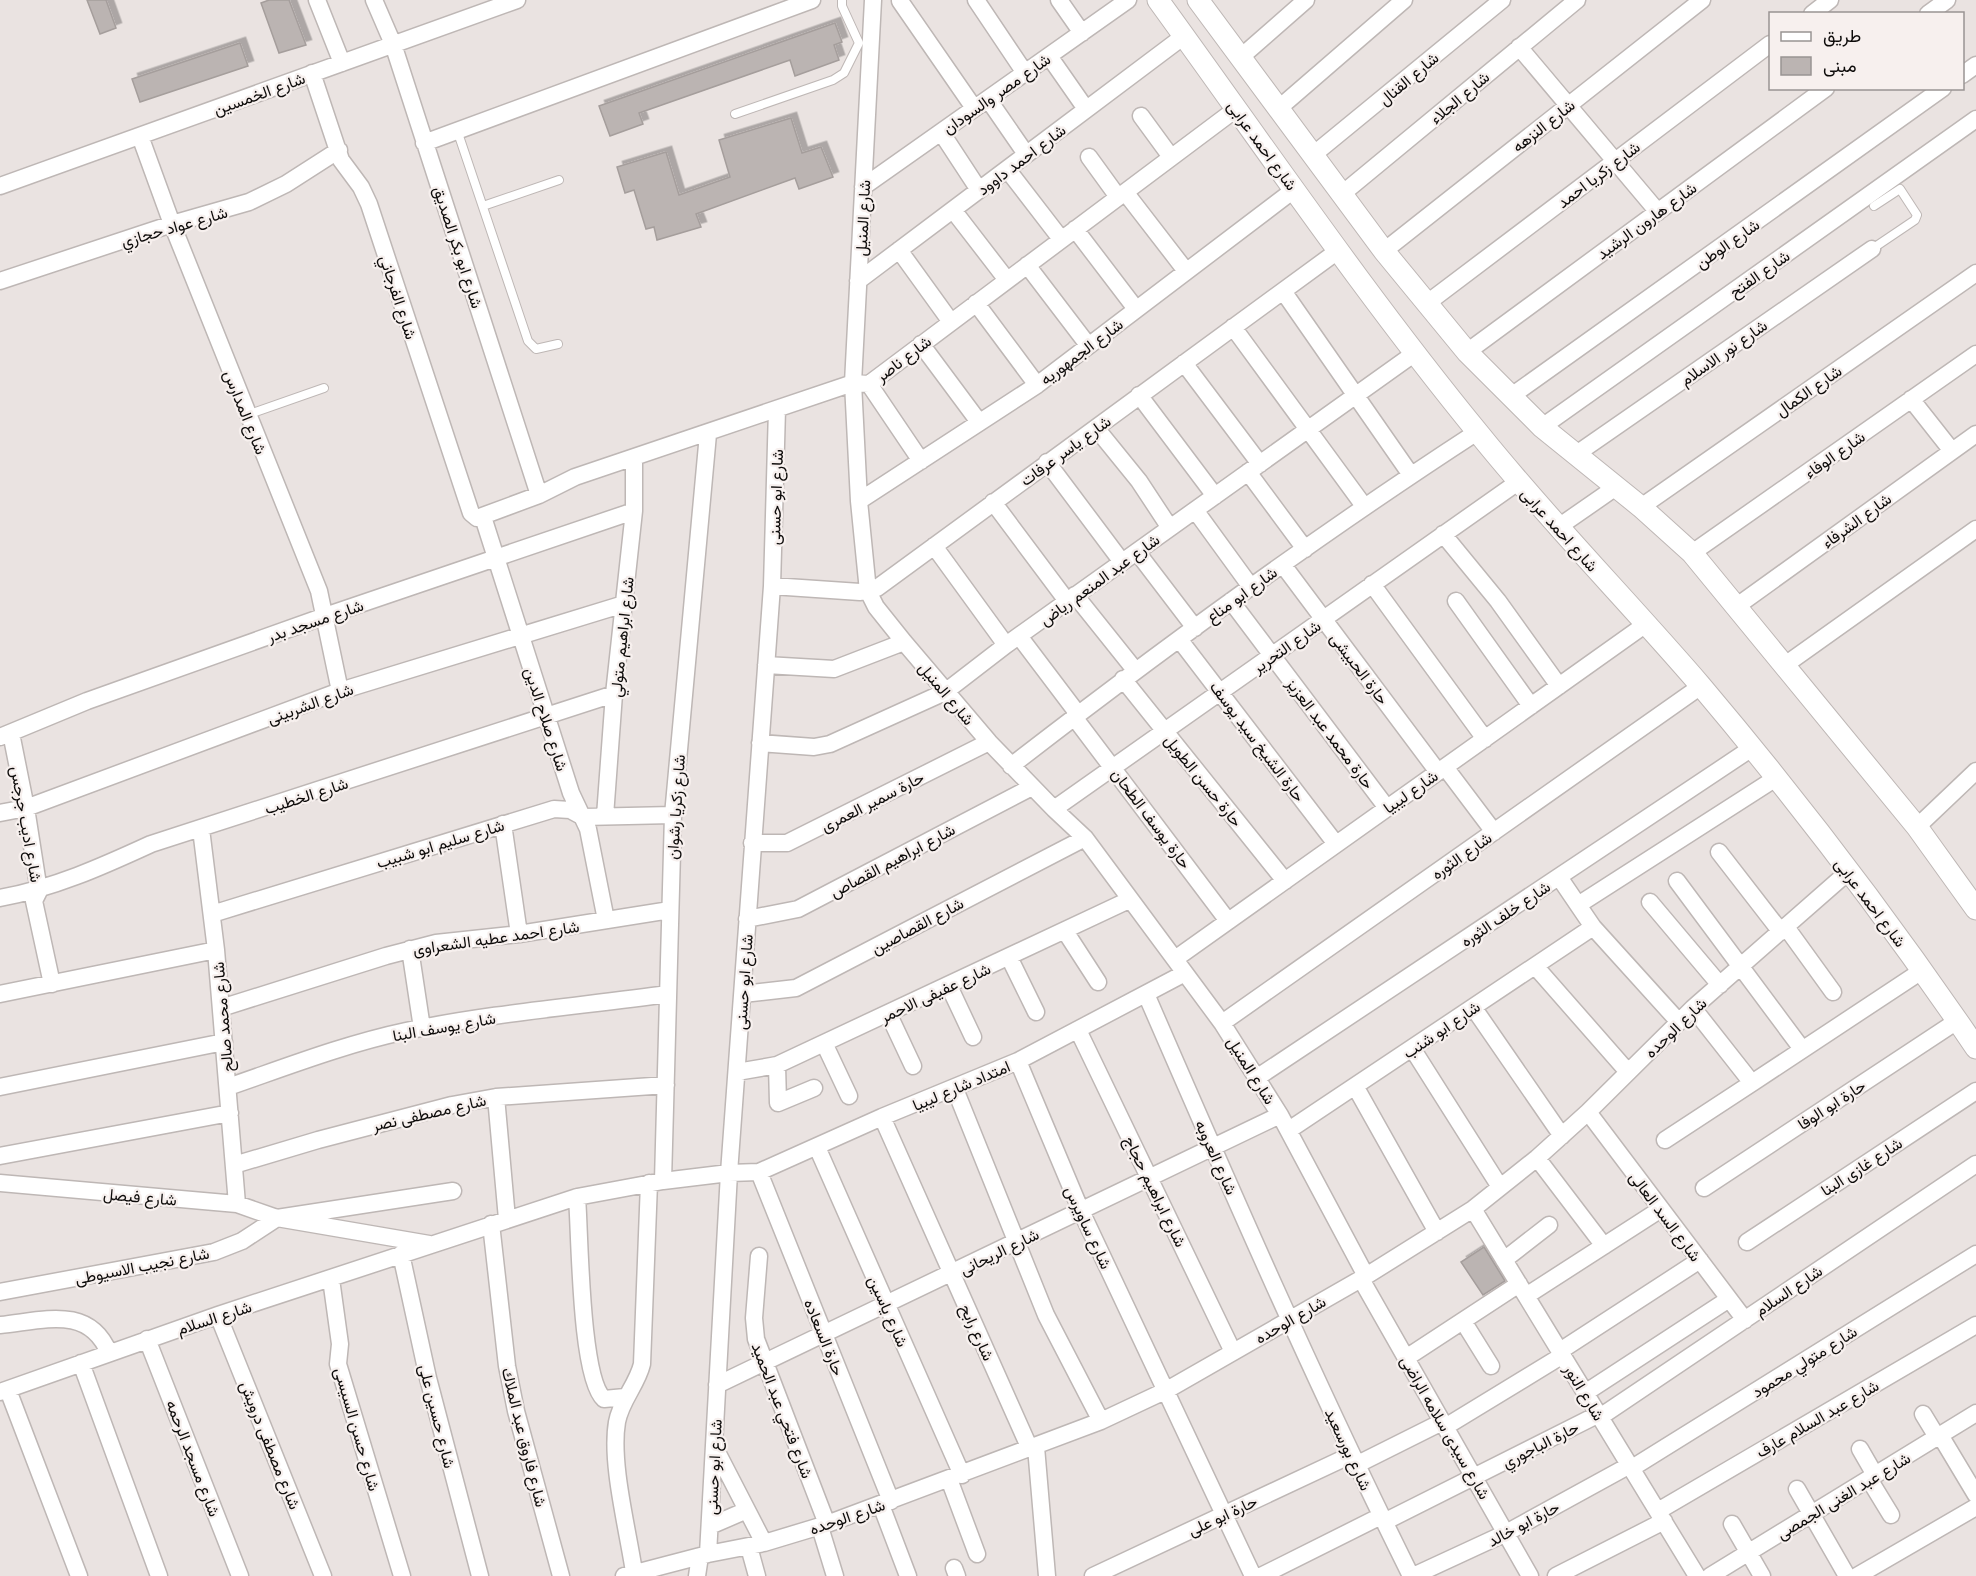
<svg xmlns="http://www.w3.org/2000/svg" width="1976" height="1576" font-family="Lato,Vazirmatn,sans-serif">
<defs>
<filter id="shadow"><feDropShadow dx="5.5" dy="-5.5" stdDeviation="0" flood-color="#0004"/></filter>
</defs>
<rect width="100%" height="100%" fill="#eae3e1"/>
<path fill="#bbb4b2" stroke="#a59e9c" stroke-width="1.5" filter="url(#shadow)" d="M87 0H106L116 28 100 34Z
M269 0H289L306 45 279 53 261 3Z
M835 23 842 42 834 45 839 60 795 76 790 60 639 113 643 124 610 136 599 106Z
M240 43 248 66 140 102 132 79Z
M791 118 802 153 821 147 833 177 799 189 795 178 696 214 701 227 657 240 654 227 646 229 634 190 625 193 617 167 666 152 679 195 730 177 719 140Z
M1484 1247 1505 1281 1483 1295 1461 1262Z"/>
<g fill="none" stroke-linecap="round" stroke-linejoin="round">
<defs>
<path id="service" d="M735 114 833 80 844 73 859 43 842 6V0
M457 130 528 341 536 349 558 344
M483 206 559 180
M1872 249 1915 220 1917 215 1900 189 1874 206
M247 415 324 388"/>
<path id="minor" d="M317 0 342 63
M374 0 393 44 539 495
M873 0 853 383 859 501 868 591 876 607 904 642 989 742 1054 809 1085 838 1222 1023 1280 1115 1366 1276
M976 0 1025 73
M1059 0 1082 33
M900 1 974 108
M1812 14 1830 0
M1928 14 1947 0
M1519 47 1658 212
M1049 56 1086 109
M1241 57 1306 0
M312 73 341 160 361 187 369 204 471 513 477 518 539 495 575 477 853 383 869 384 1236 109
M1962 75 1976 65
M988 99 1026 154
M1278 109 1404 0
M1141 116 1171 157
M941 132 979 190
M140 136 172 224 319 591 340 691
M424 143 812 0
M1313 155 1502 0
M1089 157 1118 197
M1007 169 1061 239
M0 186 517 0
M863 187 1128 0
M1125 192 1186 271
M1342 194 1577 0
M953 210 1007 280
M1075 229 1136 309
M899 250 951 322
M1384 251 1702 0
M1027 265 1088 345
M0 281 172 224 249 202 286 184 339 150
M858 281 1184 36
M1283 291 1411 475
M976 303 1037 385
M1426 304 1770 44
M1233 327 1364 506
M921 344 979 422
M1467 352 1826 88
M1184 363 1260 464
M869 384 921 461
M1139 395 1215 496
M1510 397 1943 88
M1911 399 1952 451
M1542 427 1976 119
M1096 428 1139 481 1170 528
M1575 455 1872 249
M1047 462 1122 562
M1248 472 1305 549
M859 501 1037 385 1295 189
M993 502 1067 601
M1641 507 1976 273
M1195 510 1251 587
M483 517 571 793 588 829 606 920
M1557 528 1616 487
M1443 534 1498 601 1559 686
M934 546 1006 645
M1137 552 1195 628
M1692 553 1976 354
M1283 565 1438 772
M1372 584 1485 739
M772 586 860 592 877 588 1339 250
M1075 595 1135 670
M1231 601 1387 808
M1456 601 1531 706
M1737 606 1976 434
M1019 636 1078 714
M1179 639 1336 844
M766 665 834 669 904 642
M1785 665 1976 529
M1123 679 1285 881
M1074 717 1228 921
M11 733 26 808 39 891 34 901 52 984
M0 737 87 701 325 616 634 511
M760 743 814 747 830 744 945 692 1006 645 1415 353
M1011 766C1162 649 1317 536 1477 432
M1445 767 1494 832
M1054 809 1518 482
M0 813 26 808 340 691 624 604
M605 816 614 694 634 511V458
M503 824 519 934
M1917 827 1976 771
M201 829 216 950 237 1204
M752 843H787L989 742
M1719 852 1781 932
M1559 877 1593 927 1679 1022
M1677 881 1802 1049
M0 898C54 888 101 867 151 844L614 694
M1650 902 1720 985
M1578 905 1776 778
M212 914 554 809 570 810 583 817 673 815
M747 919 798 909 1032 787
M1786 927 1833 992
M1065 931 1098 982
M410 949 422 1028
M1009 957 1036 1012
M1175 959 1646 624
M1535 966 1628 1072
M949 986 973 1037
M0 994 216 950
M743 994 796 988 1085 838
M1146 994C1231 1190 1316 1385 1411 1576
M1473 1007 1562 1136
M221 1008 386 956 436 943 519 934 670 910
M889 1015 913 1066
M1222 1023 1701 686
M1078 1030 1233 1352
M824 1043 849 1096
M1412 1048 1500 1187
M1018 1061 1081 1211 1253 1576
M777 1065 778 1103 814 1088
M737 1072 777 1065 1129 900
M1258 1077 1752 748
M1752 1083 1923 970
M1355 1086 1437 1232
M0 1087 224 1042
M228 1087C286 1067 345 1044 406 1031 492 1013 581 1006 668 994
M955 1089 1046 1315 1101 1421
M496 1097 507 1219
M1588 1112 1745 1320
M882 1117 1030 1449
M1289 1130 1593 927
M1665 1140 1752 1083 1693 1008
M817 1147 962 1475
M0 1156 230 1113
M1537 1158 1604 1246
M234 1165 318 1140 452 1105 496 1097 666 1085
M759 1172 891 1501
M663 1181 673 815 708 434
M0 1183 237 1204 277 1218 429 1244
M1704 1188 1957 1021
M577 1197C580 1234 580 1378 604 1399L625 1397
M1473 1209 1697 1576
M491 1224 507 1366 516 1411 561 1576
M1747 1242 1976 1091
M401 1254 428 1378 480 1576
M759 1256 754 1318 756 1339 827 1524
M1504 1260 1549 1225
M331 1279 340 1344 338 1364 402 1576
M1361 1279 1530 1576
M0 1292 214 1252 242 1241 277 1218 453 1191
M1526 1296 1661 1209
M218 1315 323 1576
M1463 1321 1491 1366
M0 1325C42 1321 89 1304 109 1353
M147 1339 240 1576
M1560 1351 1700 1260
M1406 1358 1519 1284
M81 1363 159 1576
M717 1385 1280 1115
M8 1390 79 1576
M0 1392 218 1315 577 1197 663 1181 729 1173 759 1172 882 1117 1018 1061 1185 973
M1585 1393 1729 1299
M1923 1414 1937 1437
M1600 1417 1976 1164
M1445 1427 1563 1355
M1940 1435 1976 1495
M1036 1447 1047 1576
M715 1448 764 1543
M1860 1449 1875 1475
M1356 1465 1442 1422
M1632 1468 1976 1254
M949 1479 977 1554
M1869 1479 1891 1515
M1797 1489 1847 1576
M881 1505 908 1576
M1658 1511 1976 1325
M1384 1522 1599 1414
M1732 1524 1762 1576
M710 1526 747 1510
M820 1527 835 1576
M749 1547 757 1576
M708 1554 729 1173 772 586 777 409
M954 1568 957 1576
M634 1572C628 1530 610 1463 617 1422 621 1400 637 1385 642 1364L649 1183
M624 1576 708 1554 764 1543 827 1524 1101 1421 1167 1390 1366 1276 1473 1209 1537 1158 1588 1112 1693 1008 1848 872
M697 1576 700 1556
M1093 1576 1351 1455
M1261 1576 1381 1516
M1413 1576 1506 1533 1630 1465
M1556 1576 1664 1521
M1710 1576 1976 1413
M1857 1576 1976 1507"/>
<path id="tertiary" d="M1158 0C1264 146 1366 296 1480 435 1550 522 1628 601 1701 686 1799 802 1891 923 1976 1048
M1198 0 1384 251 1467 352 1542 427 1641 507 1692 553 1917 827 1976 909"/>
</defs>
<use href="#service" stroke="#beb7b5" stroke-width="10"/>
<use href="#minor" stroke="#beb7b5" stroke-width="19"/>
<use href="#tertiary" stroke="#beb7b5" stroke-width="23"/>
<use href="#service" stroke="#fff" stroke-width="8"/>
<use href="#minor" stroke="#fff" stroke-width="16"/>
<use href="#tertiary" stroke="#fff" stroke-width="21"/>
</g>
<g text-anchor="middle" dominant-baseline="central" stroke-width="4.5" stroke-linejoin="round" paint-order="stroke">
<g font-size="16" fill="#0d0b0a" stroke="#f7f0ee">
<text transform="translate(1408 78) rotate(-40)">شارع القنال</text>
<text transform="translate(259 93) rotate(-20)">شارع الخمسين</text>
<text transform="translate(996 93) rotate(-35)">شارع مصر والسودان</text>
<text transform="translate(1459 97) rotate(-40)">شارع الجلاء</text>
<text transform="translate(1543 125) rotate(-38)">شارع النزهه</text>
<text transform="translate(1263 145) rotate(54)">شارع احمد عرابى</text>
<text transform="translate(1021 159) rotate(-37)">شارع احمد داوود</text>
<text transform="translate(1598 174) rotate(-37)">شارع زكريا احمد</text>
<text transform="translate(862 218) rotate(-87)">شارع المنيل</text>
<text transform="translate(1646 220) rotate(-36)">شارع هارون الرشيد</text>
<text transform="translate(174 226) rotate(-16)">شارع عواد حجازي</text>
<text transform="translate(1727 243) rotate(-35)">شارع الوطن</text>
<text transform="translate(459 247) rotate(72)">شارع ابو بكر الصديق</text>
<text transform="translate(1759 273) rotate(-35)">شارع الفتح</text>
<text transform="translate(399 297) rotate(72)">شارع الفرجاني</text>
<text transform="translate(1081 351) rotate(-37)">شارع الجمهوريه</text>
<text transform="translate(1723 352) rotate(-35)">شارع نور الاسلام</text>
<text transform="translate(903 358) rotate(-37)">شارع ناصر</text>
<text transform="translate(1808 390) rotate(-35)">شارع الكمال</text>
<text transform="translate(246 412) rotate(68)">شارع المدارس</text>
<text transform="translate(1065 450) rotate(-36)">شارع ياسر عرفات</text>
<text transform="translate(1834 454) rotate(-35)">شارع الوفاء</text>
<text transform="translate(775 497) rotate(-88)">شارع ابو حسنى</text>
<text transform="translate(1856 520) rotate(-36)">شارع الشرفاء</text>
<text transform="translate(1560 529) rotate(48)">شارع احمد عرابى</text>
<text transform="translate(1099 579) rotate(-36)">شارع عبد المنعم رياض</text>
<text transform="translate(1241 594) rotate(-36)">شارع ابو مناع</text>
<text transform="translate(315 620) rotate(-19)">شارع مسجد بدر</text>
<text transform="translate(621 637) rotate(-84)">شارع ابراهيم متولي</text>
<text transform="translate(1286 646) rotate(-35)">شارع التحرير</text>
<text transform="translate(1360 668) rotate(53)">حارة الحبيشى</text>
<text transform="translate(947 693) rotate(50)">شارع المنيل</text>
<text transform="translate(310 703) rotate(-20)">شارع الشربينى</text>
<text transform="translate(547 719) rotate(72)">شارع صلاح الدين</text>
<text transform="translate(1331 733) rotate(53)">حارة محمد عبد العزيز</text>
<text transform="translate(1258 741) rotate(53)">حارة الشيخ سيد يوسف</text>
<text transform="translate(1204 780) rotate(51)">حارة حسن الطويل</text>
<text transform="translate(1410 791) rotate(-35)">شارع ليبيا</text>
<text transform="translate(306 795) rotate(-18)">شارع الخطيب</text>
<text transform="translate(872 801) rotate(-27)">حارة سمير العمرى</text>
<text transform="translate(675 807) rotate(-86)">شارع زكريا رشوان</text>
<text transform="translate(1152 818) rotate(53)">حارة يوسف الطحان</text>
<text transform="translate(27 824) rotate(80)">شارع اديب جرجس</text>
<text transform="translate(440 843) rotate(-17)">شارع سليم ابو شبيب</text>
<text transform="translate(1461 855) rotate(-35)">شارع الثوره</text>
<text transform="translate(892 860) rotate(-28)">شارع ابراهيم القصاص</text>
<text transform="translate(1871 902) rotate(53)">شارع احمد عرابى</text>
<text transform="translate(1505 913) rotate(-34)">شارع خلف الثوره</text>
<text transform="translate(917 925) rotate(-28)">شارع القصاصين</text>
<text transform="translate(496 937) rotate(-8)">شارع احمد عطيه الشعراوى</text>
<text transform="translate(743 982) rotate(-86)">شارع ابو حسنى</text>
<text transform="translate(935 992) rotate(-25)">شارع عفيفى الاحمر</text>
<text transform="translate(222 1017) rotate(-95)">شارع محمد صالح</text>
<text transform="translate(444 1026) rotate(-10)">شارع يوسف البنا</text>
<text transform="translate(1675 1027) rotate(-44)">شارع الوحده</text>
<text transform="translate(1441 1029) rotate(-34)">شارع ابو شنب</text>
<text transform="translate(1252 1070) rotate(58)">شارع المنيل</text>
<text transform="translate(961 1085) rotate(-23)">امتداد شارع ليبيا</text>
<text transform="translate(1831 1104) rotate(-33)">حارة ابو الوفا</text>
<text transform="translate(429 1112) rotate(-13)">شارع مصطفى نصر</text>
<text transform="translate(1217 1157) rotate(66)">شارع العروبه</text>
<text transform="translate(1861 1166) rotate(-33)">شارع غازى البنا</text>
<text transform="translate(1156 1191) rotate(64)">شارع ابراهيم حجاج</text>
<text transform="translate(140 1196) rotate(5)">شارع فيصل</text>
<text transform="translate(1666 1216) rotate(53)">شارع السد العالى</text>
<text transform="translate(1089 1227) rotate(65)">شارع ساويرس</text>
<text transform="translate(999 1251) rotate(-26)">شارع الريحانى</text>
<text transform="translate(142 1265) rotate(-11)">شارع نجيب الاسيوطى</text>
<text transform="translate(1788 1290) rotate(-34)">شارع السلام</text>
<text transform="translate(889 1311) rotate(66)">شارع ياسين</text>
<text transform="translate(214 1317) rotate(-18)">شارع السلام</text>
<text transform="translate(1290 1319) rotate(-30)">شارع الوحده</text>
<text transform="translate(978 1332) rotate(66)">شارع رابح</text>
<text transform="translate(825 1337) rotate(68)">حارة السعاده</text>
<text transform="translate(1804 1361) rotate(-32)">شارع متولي محمود</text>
<text transform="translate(1585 1392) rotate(59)">شارع النور</text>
<text transform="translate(783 1410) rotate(69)">شارع فتحي عبد الحميد</text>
<text transform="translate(438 1416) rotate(76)">شارع حسين على</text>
<text transform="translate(1817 1418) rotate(-30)">شارع عبد السلام عارف</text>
<text transform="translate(1446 1427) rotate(60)">شارع سيدى سلامه الراضى</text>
<text transform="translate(358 1429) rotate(74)">شارع حسن السيسى</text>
<text transform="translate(525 1437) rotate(76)">شارع فاروق عبد الملاك</text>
<text transform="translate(1540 1444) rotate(-27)">حارة الباجوري</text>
<text transform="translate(271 1445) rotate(68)">شارع مصطفى درويش</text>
<text transform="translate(1349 1449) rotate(65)">شارع بورسعيد</text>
<text transform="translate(194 1458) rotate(69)">شارع مسجد الرحمه</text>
<text transform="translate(713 1467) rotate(-87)">شارع ابو حسنى</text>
<text transform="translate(1843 1495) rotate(-31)">شارع عبد الغنى الجمصى</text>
<text transform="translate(1222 1515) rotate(-25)">حارة ابو على</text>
<text transform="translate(847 1516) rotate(-19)">شارع الوحده</text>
<text transform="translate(1523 1523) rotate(-28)">حارة ابو خالد</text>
</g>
</g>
<rect x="1769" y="12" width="195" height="78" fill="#f7f0ee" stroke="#999493" stroke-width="1.5"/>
<rect x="1781" y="32" width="30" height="9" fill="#ffffff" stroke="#999493" stroke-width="1.5"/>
<text x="1823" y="42" font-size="18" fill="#0d0b0a">طريق</text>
<rect x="1781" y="57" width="30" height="18" fill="#bbb4b2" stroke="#999493" stroke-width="1.5"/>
<text x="1823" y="72" font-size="18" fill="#0d0b0a">مبنى</text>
</svg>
